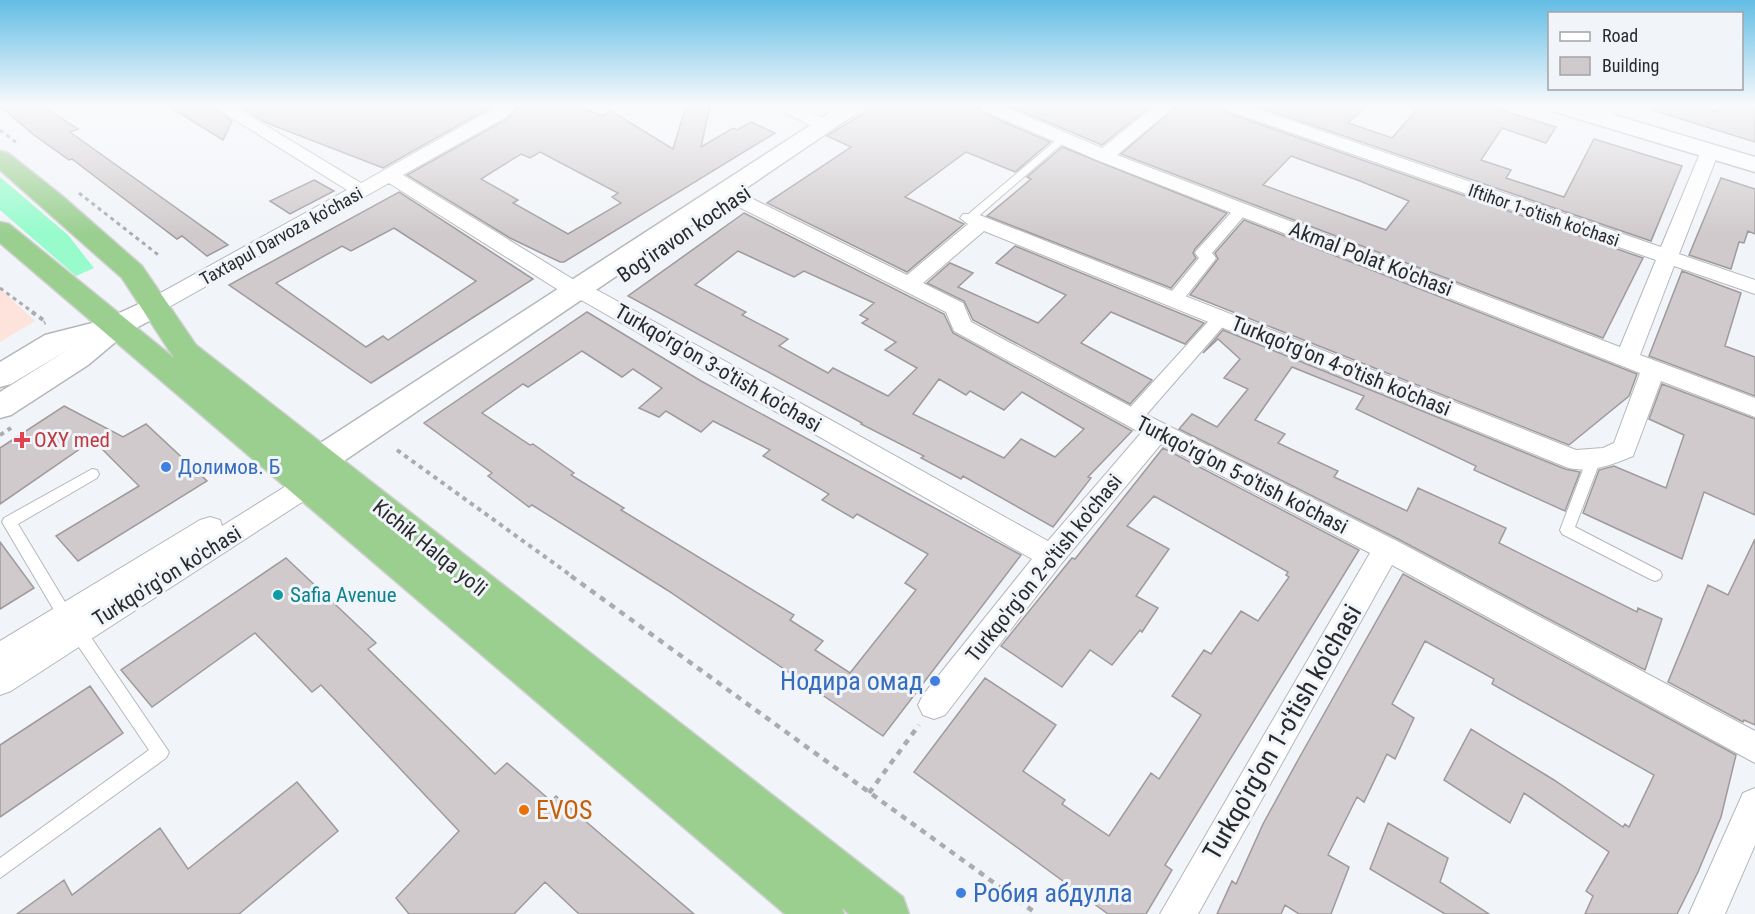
<svg xmlns="http://www.w3.org/2000/svg" width="1755" height="914" font-family="'Roboto Condensed',sans-serif">
<rect width="100%" height="100%" fill="#f1f4f8"/>
<path fill="#fde3dc" d="M0 289 35 321 0 342Z"/>
<path fill="#97fbcc" d="M0 177 68 235 94 268 76 276 0 210Z"/>
<path fill="#d0cacc" stroke="#9f9a9c" stroke-width="1.5" fill-rule="evenodd" d="M0 106H43L78 129 70 132 228 245 207 256 182 236 177 239 72 159 69 160 34 135Z
M168 106H211L232 121 223 140Z
M239 106H493L383 168 267 123Z
M519 106H579L603 116 611 111 673 149 686 106H710L701 147 733 128 737 130 751 122 775 133 564 262H560L510 238 407 175 507 119ZM540 152 618 193 612 197 621 203 568 234 513 203 518 200 481 179 521 154 530 158Z
M875 106H977L981 112 1050 142 1015 172 966 152 905 197 964 224 907 272 767 203 851 147 827 136Z
M1009 106H1151L1102 145Z
M1177 106H1221L1225 112 1643 258 1603 338 1121 154ZM1291 156 1360 181 1409 201 1386 230 1263 185Z
M1256 106H1366L1348 123 1392 138 1420 106H1488L1556 127 1546 143 1502 128 1481 160 1511 170 1506 178 1564 197 1594 139 1682 166 1651 241Z
M1653 106H1700L1713 111 1726 106H1755V142L1652 110Z
M1062 147 1227 213 1195 249 1193 253 1196 258 1171 288 987 216 1031 179 1027 177Z
M1721 178 1755 189V234L1748 231 1744 243 1739 242 1731 269 1689 255Z
M314 180 334 191 290 214 270 201Z
M399 192 533 279 371 383 229 285ZM394 228 476 281 388 340 383 336 366 347 276 283 342 246 351 251Z
M744 213 944 314 953 333 1132 431 1088 477 1091 478 1053 527 963 476 961 479 921 458 924 456 861 424 862 423 628 296ZM738 251 794 277 804 271 874 303 860 315 868 319 862 323 896 342 885 350 917 368 888 396 833 368 828 373 779 346 788 339 742 315 746 312 695 285ZM939 379 966 395 970 391 1004 410 1022 392 1084 429 1055 457 1021 439 1004 458 913 414Z
M1244 220 1637 374 1629 396 1569 445 1190 295 1218 259 1215 253Z
M1015 246 1204 323 1185 344 1111 312 1081 343 1152 380 1130 404 973 320 964 301 927 283 950 263 973 273 958 287 1038 323 1066 295 996 263Z
M1682 271 1741 293 1725 346 1755 357V396L1649 356Z
M587 312 701 381 1021 555 883 736 667 590 532 505 529 507 488 476 492 473 424 423ZM582 351 622 377 633 369 662 388 639 408 659 417 666 411 701 432 713 421 770 450 763 456 829 494 822 500 853 518 857 514 928 554 905 583 916 590 850 673 815 650 823 641 790 620 794 615 621 510 624 508 571 475 574 473 533 444 530 445 482 413 523 384 528 387Z
M1223 330 1565 469 1580 472 1565 511 1474 470 1476 466 1356 409 1364 396 1292 367 1255 420 1285 434 1278 443 1338 471 1334 477 1407 511 1418 488 1506 528 1499 543 1637 612 1638 608 1662 619 1645 670 1398 539 1179 429 1192 414 1217 427 1248 389 1224 378 1240 359 1218 339 1203 353Z
M1662 384 1755 419V515L1704 492 1682 559 1583 513 1599 470 1614 466 1666 488 1684 435 1649 419Z
M64 406 123 437 146 424 207 481 78 561 56 536 139 486 93 440 0 504V448Z
M1163 448 1359 550 1165 865 1172 870 1146 914H1108L914 772 985 678 1056 725 1023 771 1065 800 1062 804 1109 836 1151 773 1159 779 1201 715 1172 696 1204 650 1211 654 1241 611 1258 621 1289 577 1286 575 1288 572 1154 496 1127 526 1169 549 1136 596 1158 608 1142 632 1140 630 1112 665 1090 650 1062 687 1001 646 1072 558 1075 559Z
M1755 539V725L1744 720 1743 722 1668 682 1708 585 1728 595Z
M0 542 34 588 0 609Z
M286 558 376 643 368 649 495 774 507 763 551 801 556 796 694 914H579L545 882 514 914H409L396 898 459 831 321 685 312 692 255 633 152 707 121 670Z
M1403 574 1736 755 1721 817 1698 872 1677 914H1585L1593 896 1586 891 1609 852 1524 793 1510 823 1444 780 1471 729 1554 780 1623 827 1625 824 1629 827 1654 775 1492 684 1494 679 1425 641 1392 704 1414 718 1395 759 1387 754 1364 802 1357 797 1328 855 1349 867 1331 914H1299L1285 905 1281 914H1217L1232 881 1236 884 1263 824 1298 760Z
M90 686 123 733 0 817V745Z
M297 782 338 831 239 914H17L64 880 72 895 160 828 188 869Z
M1388 823 1448 858 1440 882 1489 914H1445L1370 869Z"/>
<g fill="none" stroke-linecap="round" stroke-linejoin="round">
<defs>
<path id="service" d="M1061 136 1069 138 974 220H966V216Z
M1594 454 1599 455 1601 459 1575 527 1660 571 1662 575 1660 579 1655 581 1650 579 1562 534 1560 530 1587 459 1589 455Z
M92 469 97 470 99 474 97 478 18 524 71 612 74 617 71 622 66 624 61 622 2 522 4 518Z
M78 625 84 627 169 752 166 758 0 878V858L149 750 72 637 70 632 72 627Z"/>
<path id="pedestrian" d="M1242 204 1250 209 1212 253 1216 258 1214 261 1179 305H1167L1165 301 1167 297 1199 258 1195 253 1197 250 1237 206Z
M1221 312 1227 314 1230 318 1227 322 1139 423H1125L1123 418 1125 413 1215 314Z"/>
<path id="minor" d="M213 106H234L361 183 498 106H517L506 117 403 175 584 286 599 291 1048 541 1141 433 954 331 946 312 731 203 728 199 731 195H745L907 275 968 224 960 218 963 214H977L1576 450 1603 448 1614 443 1640 373 1097 160 982 110 979 106H1003L1102 148 1155 106H1175L1117 155 1620 347 1656 260 1226 110 1223 106H1249L1661 247 1701 151 1710 145 1716 147 1719 151 1679 254 1755 280V294L1674 266 1640 355 1755 398V417L1661 381 1633 456C1612 465 1588 474 1566 467L984 231 923 283 963 303 971 322 1141 412 1397 541 1755 731V763L1392 565 1198 914H1160L1370 553 1161 444 1061 564 945 715 934 719 923 715 918 705 923 695 1032 559 583 301 568 296 389 183 162 311H146L143 306 146 301 347 190Z
M773 106H796L829 121 832 125 823 130 817 129Z
M1598 106H1621L1604 121 1598 122 1589 117Z
M324 465 333 468 337 475 333 482 11 691 0 695V641L200 520 210 517 220 520 222 526 315 468Z
M1755 788V845L1725 914H1689L1743 793Z"/>
<path id="tertiary" d="M840 106H867L332 469 320 473 308 469 303 460 308 451Z"/>
<path id="secondary" d="M1549 106H1584L1755 157V172L1552 111Z
M154 297 164 299 168 306 164 313 125 334 88 365 11 415 0 418V392L69 349 11 384 0 387V362L45 335 104 320Z"/>
<path id="trunk" d="M0 151 8 153 61 195 142 266 196 345 903 897 909 914H849L842 908 844 914H785L0 243V222L9 224 174 358 122 278 0 170Z"/>
</defs>
<use href="#service" stroke="#b5b7bc" stroke-width="2"/>
<use href="#pedestrian" stroke="#b5b7bc" stroke-width="2"/>
<use href="#minor" stroke="#b5b7bc" stroke-width="2"/>
<use href="#tertiary" stroke="#b5b7bc" stroke-width="3"/>
<use href="#secondary" stroke="#b5b7bc" stroke-width="3"/>
<use href="#trunk" stroke="#d0d0d1" stroke-width="3"/>
<path stroke="#aaacaf" stroke-width="3" stroke-dasharray="4 4" stroke-linecap="butt" d="M0 130 17 143
M79 193 161 257
M0 288 34 313"/>
<path stroke="#aaacaf" stroke-width="4" stroke-dasharray="4.5 4.5" stroke-linecap="butt" d="M32 312 46 322 44 323
M0 435 11 428
M397 450 573 577"/>
<path stroke="#aaacaf" stroke-width="4.5" stroke-dasharray="6 6" stroke-linecap="butt" d="M571 576 1037 914
M869 793 919 725"/>
<use href="#service" fill="#fff" fill-rule="evenodd"/>
<use href="#pedestrian" fill="#fff" fill-rule="evenodd"/>
<use href="#minor" fill="#fff" fill-rule="evenodd"/>
<use href="#tertiary" fill="#fff" fill-rule="evenodd"/>
<use href="#secondary" fill="#fff" fill-rule="evenodd"/>
<use href="#trunk" fill="#9acf90" fill-rule="evenodd"/>
</g>
<linearGradient id="sky" x2="0" y2="1"><stop stop-color="#63bde5"/><stop offset="0.45" stop-color="#f9fafc"/><stop offset="1" stop-color="#f9fafc" stop-opacity="0"/></linearGradient>
<rect width="1755" height="234" fill="url(#sky)"/>
<path fill="#e0444e" stroke="#f1f4f8" stroke-width="2" d="M19 431h6v6h6v6h-6v6h-6v-6h-6v-6h6z"/>
<g fill="#3f7fe0" stroke="#f1f4f8" stroke-width="2">
<circle cx="166" cy="467" r="6"/>
<circle cx="935" cy="681" r="6"/>
<circle cx="961" cy="893" r="6"/>
</g>
<circle fill="#0f9aa8" stroke="#f1f4f8" stroke-width="2" cx="278" cy="595" r="6"/>
<circle fill="#e8710a" stroke="#f1f4f8" stroke-width="2" cx="524" cy="810" r="6"/>
<g text-anchor="middle" dominant-baseline="central" stroke-width="6" stroke-linejoin="round" paint-order="stroke">
<g font-size="18" fill="#292a2c" stroke="#f1f4f8">
<text transform="translate(1544 215) rotate(19)">Iftihor 1-o'tish ko'chasi</text>
<text transform="translate(281 236) rotate(-29)">Taxtapul Darvoza ko'chasi</text>
</g>
<g font-size="21" fill="#292a2c" stroke="#f1f4f8">
<text transform="translate(684 234) rotate(-34)">Bog'iravon kochasi</text>
<text transform="translate(1371 259) rotate(21)">Akmal Polat Ko'chasi</text>
<text transform="translate(1341 366) rotate(22)">Turkqo'rg'on 4-o'tish ko'chasi</text>
<text transform="translate(718 368) rotate(30)">Turkqo'rg'on 3-o'tish ko'chasi</text>
<text transform="translate(1242 475) rotate(27)">Turkqo'rg'on 5-o'tish ko'chasi</text>
<text transform="translate(430 548) rotate(39)">Kichik Halqa yo'li</text>
<text transform="translate(1044 568) rotate(-51)">Turkqo'rg'on 2-o'tish ko'chasi</text>
<text transform="translate(167 576) rotate(-32)">Turkqo'rg'on ko'chasi</text>
</g>
<g font-size="21" fill="#be3a42" stroke="#f1f4f8" text-anchor="start">
<text x="34" y="440">OXY med</text>
</g>
<g font-size="21" fill="#366cbe" stroke="#f1f4f8" text-anchor="start">
<text x="178" y="467">Долимов. Б</text>
</g>
<g font-size="21" fill="#0d838f" stroke="#f1f4f8" text-anchor="start">
<text x="290" y="595">Safia Avenue</text>
</g>
<g font-size="26" fill="#366cbe" stroke="#f1f4f8" text-anchor="end">
<text x="923" y="681">Нодира омад</text>
<text x="973" y="893" text-anchor="start">Робия абдулла</text>
</g>
<g font-size="26" fill="#292a2c" stroke="#f1f4f8">
<text transform="translate(1282 732) rotate(-60)">Turkqo'rg'on 1-o'tish ko'chasi</text>
</g>
<g font-size="26" fill="#c56008" stroke="#f1f4f8" text-anchor="start">
<text x="536" y="810">EVOS</text>
</g>
</g>
<rect x="1548" y="12" width="195" height="78" fill="#f1f4f8" stroke="#a1a3a6" stroke-width="1.5"/>
<rect x="1560" y="32" width="30" height="9" fill="#ffffff" stroke="#a1a3a6" stroke-width="1.5"/>
<text x="1602" y="42" font-size="18" fill="#292a2c">Road</text>
<rect x="1560" y="57" width="30" height="18" fill="#d0cacc" stroke="#a1a3a6" stroke-width="1.5"/>
<text x="1602" y="72" font-size="18" fill="#292a2c">Building</text>
</svg>
